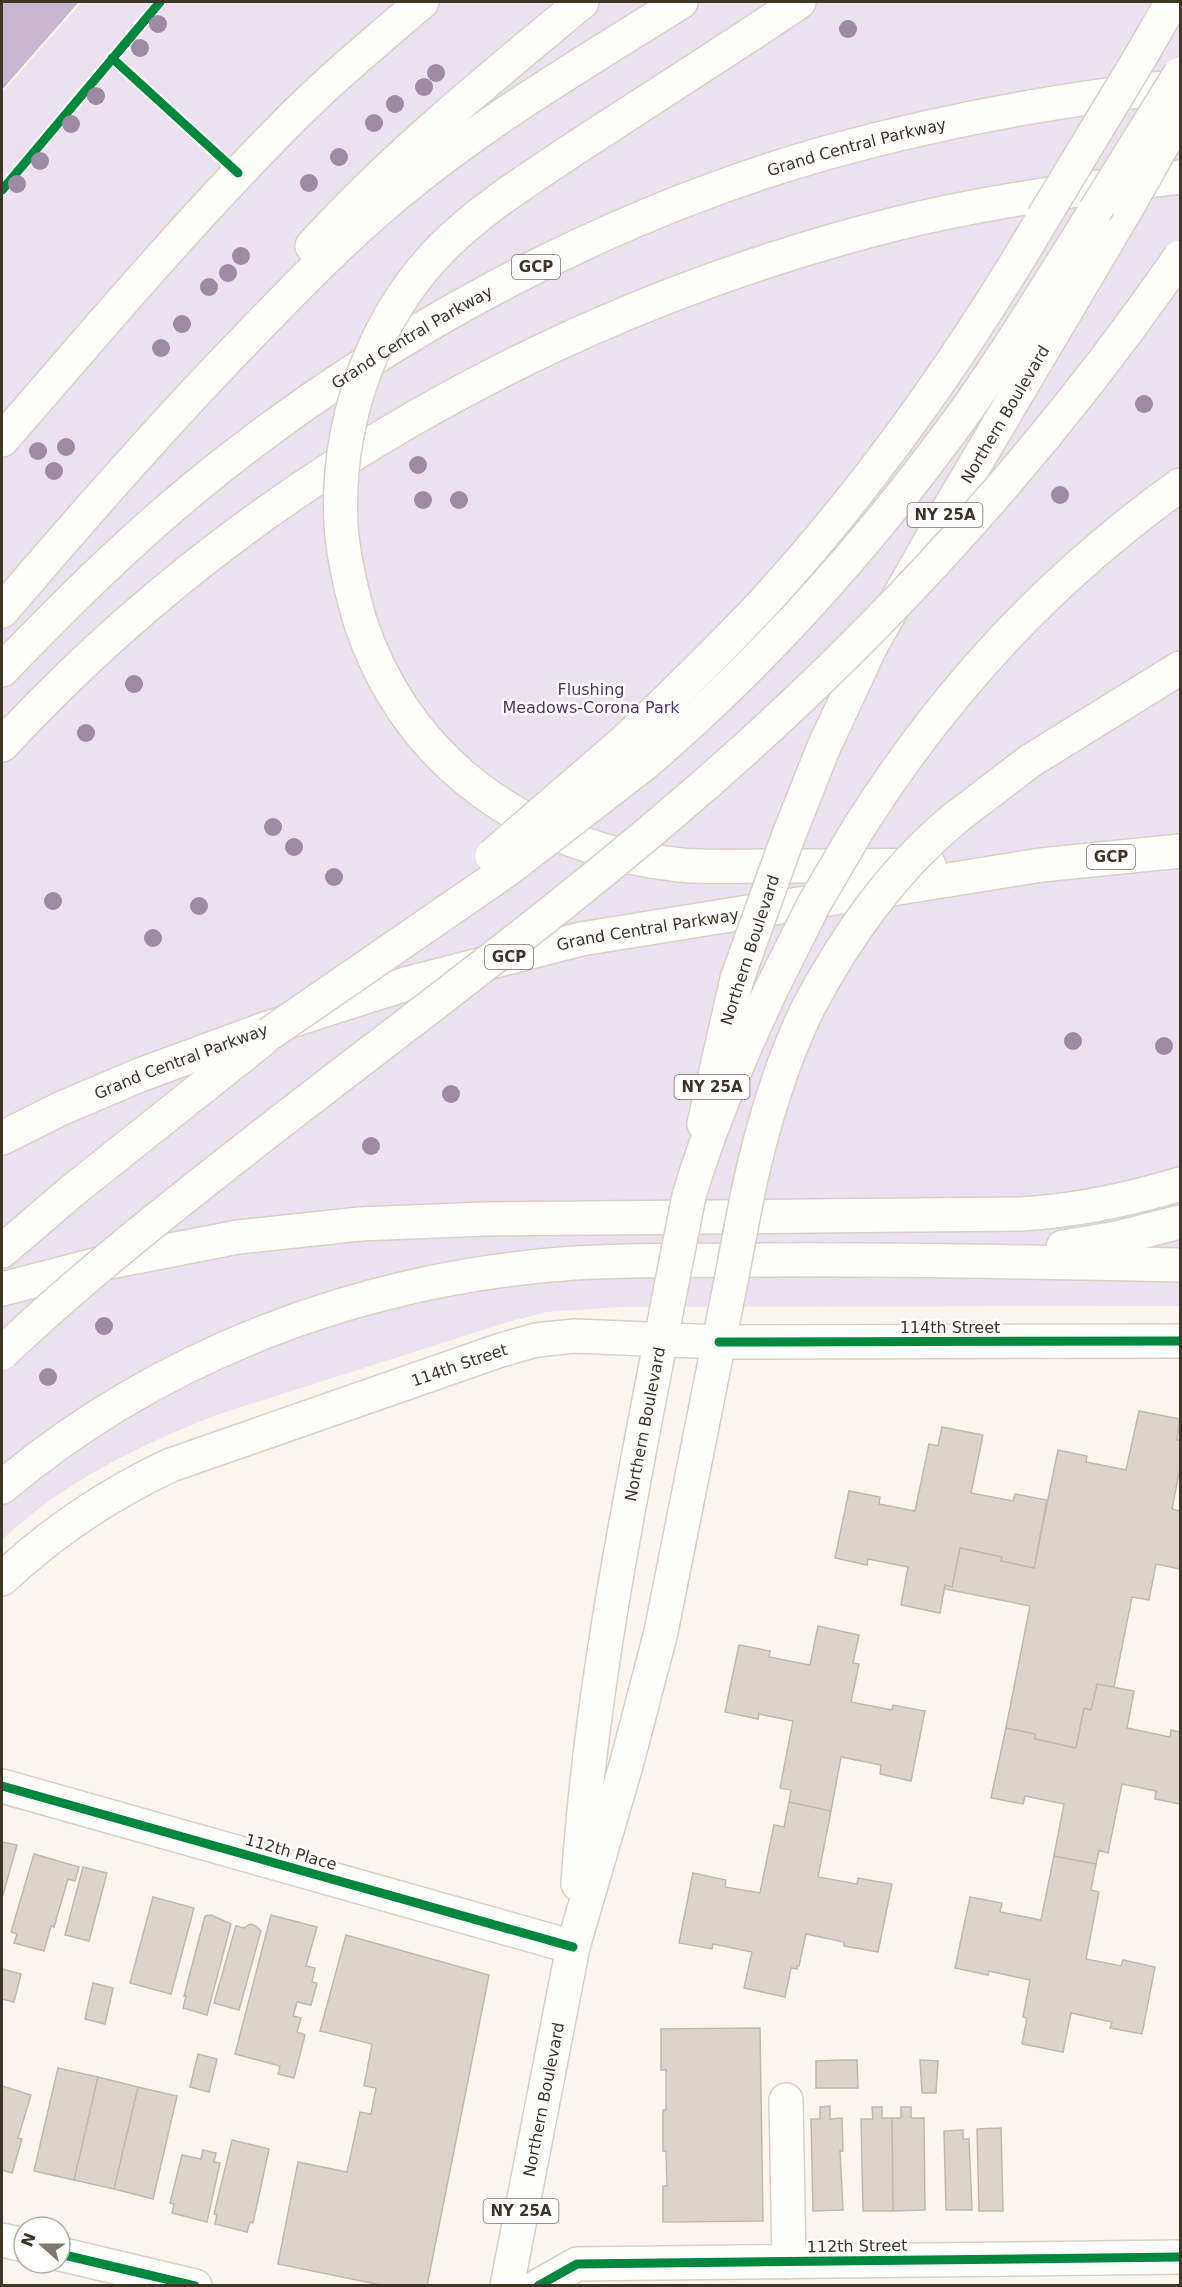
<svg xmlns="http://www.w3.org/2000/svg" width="1182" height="2287" font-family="'DejaVu Sans',sans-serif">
<rect width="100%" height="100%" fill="#faf5ef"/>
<path fill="#ece1ef" d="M2 2H1180V1306L621 1307 546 1312 508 1322 216 1415C140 1445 61 1483 2 1540Z"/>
<path fill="#c8b7d1" d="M2 2H79L2 90Z"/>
<path fill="#faf5ef" d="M79 2H82L81 3 2 93V90Z"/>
<path fill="#dcd4ca" stroke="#bfb8b0" stroke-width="1.5" d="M1139 1411 1180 1419 1177 1440H1180V1468L1172 1509 1180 1511V1569L1156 1564 1149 1600 1132 1597 1114 1687 1097 1684 1091 1710 1084 1708 1076 1748 1035 1739V1734L1006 1728 1030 1606 945 1589V1585L952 1587 960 1548 1002 1557 1001 1561 1034 1568 1058 1450 1087 1456 1086 1462 1126 1470Z
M942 1427 983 1435 971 1493 1013 1501 1015 1494 1047 1500 1034 1568 1001 1561 1002 1557 960 1548 952 1587 945 1585 940 1613 901 1605 908 1567 868 1559 867 1565 835 1558 849 1491 880 1497 879 1504 915 1511 929 1444 938 1446Z
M818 1626 859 1635 853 1663 859 1664 851 1702 892 1710 893 1705 925 1711 911 1781 880 1774 881 1765 841 1757 831 1811 789 1802 791 1790 780 1788 793 1721 759 1714 758 1719 725 1712 739 1645 770 1651 769 1657 810 1665Z
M1097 1684 1134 1691 1127 1728 1170 1737 1171 1730 1180 1732V1804L1155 1799 1156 1791 1122 1784 1108 1853 1099 1850 1096 1864 1054 1856 1064 1804 1025 1796 1023 1804 991 1798 1006 1728 1035 1734V1739L1076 1748 1084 1708 1091 1710Z
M789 1802 831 1811 818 1877 857 1884 858 1878 892 1884 878 1952 844 1946V1942L806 1934 799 1966H797V1969L791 1968 785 1997 744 1988 752 1952 713 1944 712 1949 679 1943 693 1873 726 1880 725 1887 760 1893 774 1825 784 1827Z
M2 1842 17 1845 2 1898Z
M34 1854 79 1867 75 1881 68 1879 54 1927 51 1926 44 1951 14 1943 17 1934 11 1932Z
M1054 1856 1096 1864 1091 1890 1099 1892 1086 1959 1121 1966 1123 1960 1155 1967 1142 2034 1110 2028 1112 2022 1071 2013 1063 2052 1022 2044 1027 2018 1023 2017 1030 1980 989 1971 988 1975 955 1968 970 1897 1002 1903 1000 1912 1041 1920Z
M83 1867 107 1873 89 1941 65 1935Z
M153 1897 194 1908 171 1994 130 1983Z
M211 1915 231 1924 207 2015 183 2008 186 1996H184L205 1916Z
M271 1915 317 1927 306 1966 315 1968 312 1982 317 1983 311 2005 297 2002 293 2016 301 2018 297 2032 305 2035 294 2078 278 2074 280 2066 235 2054Z
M250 1924 256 1926 261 1931 239 2010 214 2003 236 1926 244 1928Z
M346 1935 489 1975 427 2286H386L278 2264 298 2162 347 2172 360 2112 371 2114 376 2088 364 2086 372 2044 320 2031Z
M2 1969 21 1974 14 2002 2 1999Z
M93 1983 113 1988 105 2024 85 2019Z
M760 2028 763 2221 663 2222V2186H667L666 2151H663V2110H666V2070H661V2029Z
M198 2054 217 2059 209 2092 190 2087Z
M843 2060H857L858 2088H816V2061Z
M920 2060 938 2061 936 2093H922Z
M58 2068 98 2077 74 2180 34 2171Z
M98 2077 138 2087 114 2189 74 2180Z
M2 2086 31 2095 18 2138 22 2139 12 2173 2 2170Z
M138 2087 177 2096 153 2199 114 2189Z
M830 2106V2119L842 2118 843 2151H840L843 2210 813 2211 811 2119H820V2107Z
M872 2107H882V2118H892L893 2211H863L861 2119H873Z
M901 2107H911V2118H924L925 2210 893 2211 892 2118H901Z
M1001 2128 1003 2211H979L977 2129Z
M963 2130V2139H969L972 2210H946L944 2131Z
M232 2140 269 2149 253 2223 250 2222 247 2232 215 2224 217 2215 214 2214Z
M203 2150 216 2153 214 2162 220 2163 207 2222 172 2213 174 2204 170 2203 182 2155 201 2159Z"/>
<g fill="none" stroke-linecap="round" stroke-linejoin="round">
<defs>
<path id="minor" d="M2 440C94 334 185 226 284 126 327 82 375 42 422 2
M719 1342 1180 1341
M2 1786 573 1947
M786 2100 789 2262
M2 2240 24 2245
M60 2254 195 2286
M538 2286 577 2264 1180 2257"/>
<g id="major">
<path d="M954 819 1030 761 1180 668"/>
<path id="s1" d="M788 837 823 749 871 646 941 522 1128 206"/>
<path d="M704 1124 737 979"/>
<path d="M747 1197C761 1130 779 1067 809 1006"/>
<path id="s2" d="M2 1579C52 1532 109 1494 171 1465L498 1351 536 1340 575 1336 719 1342"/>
<path id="s3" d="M578 1884C591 1682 633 1485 671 1287"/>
<path id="s4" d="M507 2286 573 1947 627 1762 661 1632 730 1286"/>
</g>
<g id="highway">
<path d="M748 36 799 2"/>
<path d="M1141 56 1172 2"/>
<path d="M312 246C394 156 488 80 582 2"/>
<path d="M2 611C83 516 165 422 252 333 303 280 355 227 413 181 497 114 590 59 681 2"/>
<path d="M360 621C408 766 531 849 680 865 710 868 740 866 771 866 824 866 877 866 929 865"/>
<path id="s5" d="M2 670C63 607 125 545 193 489 375 339 601 216 829 152 944 120 1061 99 1180 86"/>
<path d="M625 741C670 698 714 655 757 610 867 491 961 358 1043 218"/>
<path d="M2 745C241 487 555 310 895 224 988 201 1085 188 1180 177"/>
<path d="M644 764C759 666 861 553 951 431 1003 361 1048 285 1095 211"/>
<path d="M858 829C945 691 1048 580 1180 485"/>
<path id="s6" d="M2 1138 62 1108 140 1075 262 1030 409 983 581 939 1041 865 1180 851"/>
<path d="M689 1196C710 1125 740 1057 771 990"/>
<path d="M1063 1247 1117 1238 1180 1222"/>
<path d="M2 1251 72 1191 263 1039"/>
<path d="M2 1289 95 1265 238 1237 360 1224 484 1219 1020 1214C1075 1211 1127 1200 1180 1184"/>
<path d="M2 1487C159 1355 358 1280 562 1264 629 1259 698 1261 766 1260 904 1259 1042 1262 1180 1265"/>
</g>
</defs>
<use href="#minor" stroke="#d6d0c7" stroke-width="36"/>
<use href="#major" stroke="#d6d0c7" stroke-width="36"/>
<use href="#highway" stroke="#d6d0c7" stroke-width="36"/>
<use href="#minor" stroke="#fefefd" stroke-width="33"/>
<use href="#major" stroke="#fefefd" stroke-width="33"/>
<use href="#highway" stroke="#fefefd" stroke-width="33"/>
<defs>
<path id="major-bridge" d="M1128 206 1180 114
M737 979 788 837
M809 1006C847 935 892 871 954 819
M730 1286 747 1197
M671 1287 689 1196"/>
<path id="highway-bridge" d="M1095 211 1180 74
M1043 218 1141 56
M360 621C351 590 343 557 341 524 336 424 372 318 443 247 483 207 531 178 577 147 634 110 691 73 748 36
M492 856 625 741
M771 990 814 904 858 829
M269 1034 507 870 644 764
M2 1353C82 1277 170 1208 257 1140 398 1030 543 924 678 808 868 646 1038 462 1180 257"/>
</defs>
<use href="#major-bridge" stroke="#d6d0c7" stroke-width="36" stroke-linecap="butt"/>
<use href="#highway-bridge" stroke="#d6d0c7" stroke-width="36" stroke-linecap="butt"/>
<use href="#major-bridge" stroke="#fefefd" stroke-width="33"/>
<use href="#highway-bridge" stroke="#fefefd" stroke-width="33"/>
<defs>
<path id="cycleway" d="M112 58 238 173
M2 190 160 2
M719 1342 1180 1341
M2 1786 573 1947
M60 2254 195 2286
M538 2286 577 2264 1180 2257"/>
</defs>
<use href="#cycleway" stroke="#fff" stroke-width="13"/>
<use href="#cycleway" stroke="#00873e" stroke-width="9"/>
</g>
<g fill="#9d8ba4">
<circle cx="158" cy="24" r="9"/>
<circle cx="848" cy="29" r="9"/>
<circle cx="140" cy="48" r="9"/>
<circle cx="436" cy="73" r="9"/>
<circle cx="424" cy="87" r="9"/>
<circle cx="96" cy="96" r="9"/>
<circle cx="395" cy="104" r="9"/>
<circle cx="374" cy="123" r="9"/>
<circle cx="71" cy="124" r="9"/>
<circle cx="339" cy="157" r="9"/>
<circle cx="40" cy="161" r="9"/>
<circle cx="309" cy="183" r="9"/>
<circle cx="17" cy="184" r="9"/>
<circle cx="241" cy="256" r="9"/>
<circle cx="228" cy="273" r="9"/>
<circle cx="209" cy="287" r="9"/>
<circle cx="182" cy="324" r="9"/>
<circle cx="161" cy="348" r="9"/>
<circle cx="1144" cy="404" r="9"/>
<circle cx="66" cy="447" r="9"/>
<circle cx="38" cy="451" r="9"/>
<circle cx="418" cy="465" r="9"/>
<circle cx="54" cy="471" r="9"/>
<circle cx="1060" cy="495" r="9"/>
<circle cx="423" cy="500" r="9"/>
<circle cx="459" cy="500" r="9"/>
<circle cx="134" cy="684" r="9"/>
<circle cx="86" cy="733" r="9"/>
<circle cx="273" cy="827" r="9"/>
<circle cx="294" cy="847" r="9"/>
<circle cx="334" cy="877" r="9"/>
<circle cx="53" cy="901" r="9"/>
<circle cx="199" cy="906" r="9"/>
<circle cx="153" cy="938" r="9"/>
<circle cx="1073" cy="1041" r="9"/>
<circle cx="1164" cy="1046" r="9"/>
<circle cx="451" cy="1094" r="9"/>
<circle cx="371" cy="1146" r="9"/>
<circle cx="104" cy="1326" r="9"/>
<circle cx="48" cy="1377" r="9"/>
</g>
<g text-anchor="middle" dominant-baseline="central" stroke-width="5" stroke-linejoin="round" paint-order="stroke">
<g fill="#fff" stroke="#787269" stroke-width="1.5">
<rect x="512" y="255" width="48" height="24" rx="4.5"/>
<rect x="907.5" y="503" width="75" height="24" rx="4.5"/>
<rect x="1087" y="845" width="48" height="24" rx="4.5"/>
<rect x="485" y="945" width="48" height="24" rx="4.5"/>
<rect x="674.5" y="1075" width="75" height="24" rx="4.5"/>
<rect x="483.5" y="2199" width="75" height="24" rx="4.5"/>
</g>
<g font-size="15" font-weight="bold" fill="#3e3529">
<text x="536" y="267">GCP</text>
<text x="945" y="515">NY 25A</text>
<text x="1111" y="857">GCP</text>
<text x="509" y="957">GCP</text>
<text x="712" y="1087">NY 25A</text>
<text x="521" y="2211">NY 25A</text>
</g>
<g font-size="16" fill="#3e3529" stroke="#fff">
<text stroke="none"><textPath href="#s5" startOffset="1016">Grand Central Parkway</textPath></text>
<text stroke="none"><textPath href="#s5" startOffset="530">Grand Central Parkway</textPath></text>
<text stroke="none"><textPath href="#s1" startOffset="476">Northern Boulevard</textPath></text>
<text stroke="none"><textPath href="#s6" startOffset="681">Grand Central Parkway</textPath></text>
<text transform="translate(750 950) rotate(-72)">Northern Boulevard</text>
<text stroke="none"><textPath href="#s6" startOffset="195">Grand Central Parkway</textPath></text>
<text x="950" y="1327">114th Street</text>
<text stroke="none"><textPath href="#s2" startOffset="510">114th Street</textPath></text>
<text stroke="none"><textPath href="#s3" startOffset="465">Northern Boulevard</textPath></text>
<text transform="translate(291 1852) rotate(16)">112th Place</text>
<text stroke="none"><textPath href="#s4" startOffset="190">Northern Boulevard</textPath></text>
<text transform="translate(857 2246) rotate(-1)">112th Street</text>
</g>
<g font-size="16" fill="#513467" stroke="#fff">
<text x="591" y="689">Flushing<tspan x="591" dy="18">Meadows-Corona Park</tspan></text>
</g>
</g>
<rect width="1182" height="2287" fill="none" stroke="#3e3529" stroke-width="6"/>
<g transform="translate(42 2245) rotate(291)"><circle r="28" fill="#ffffff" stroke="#b2aea9" stroke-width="1.5"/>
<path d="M0-4.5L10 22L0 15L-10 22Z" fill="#80786e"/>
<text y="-9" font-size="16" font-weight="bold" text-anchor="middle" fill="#3e3529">N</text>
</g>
</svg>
